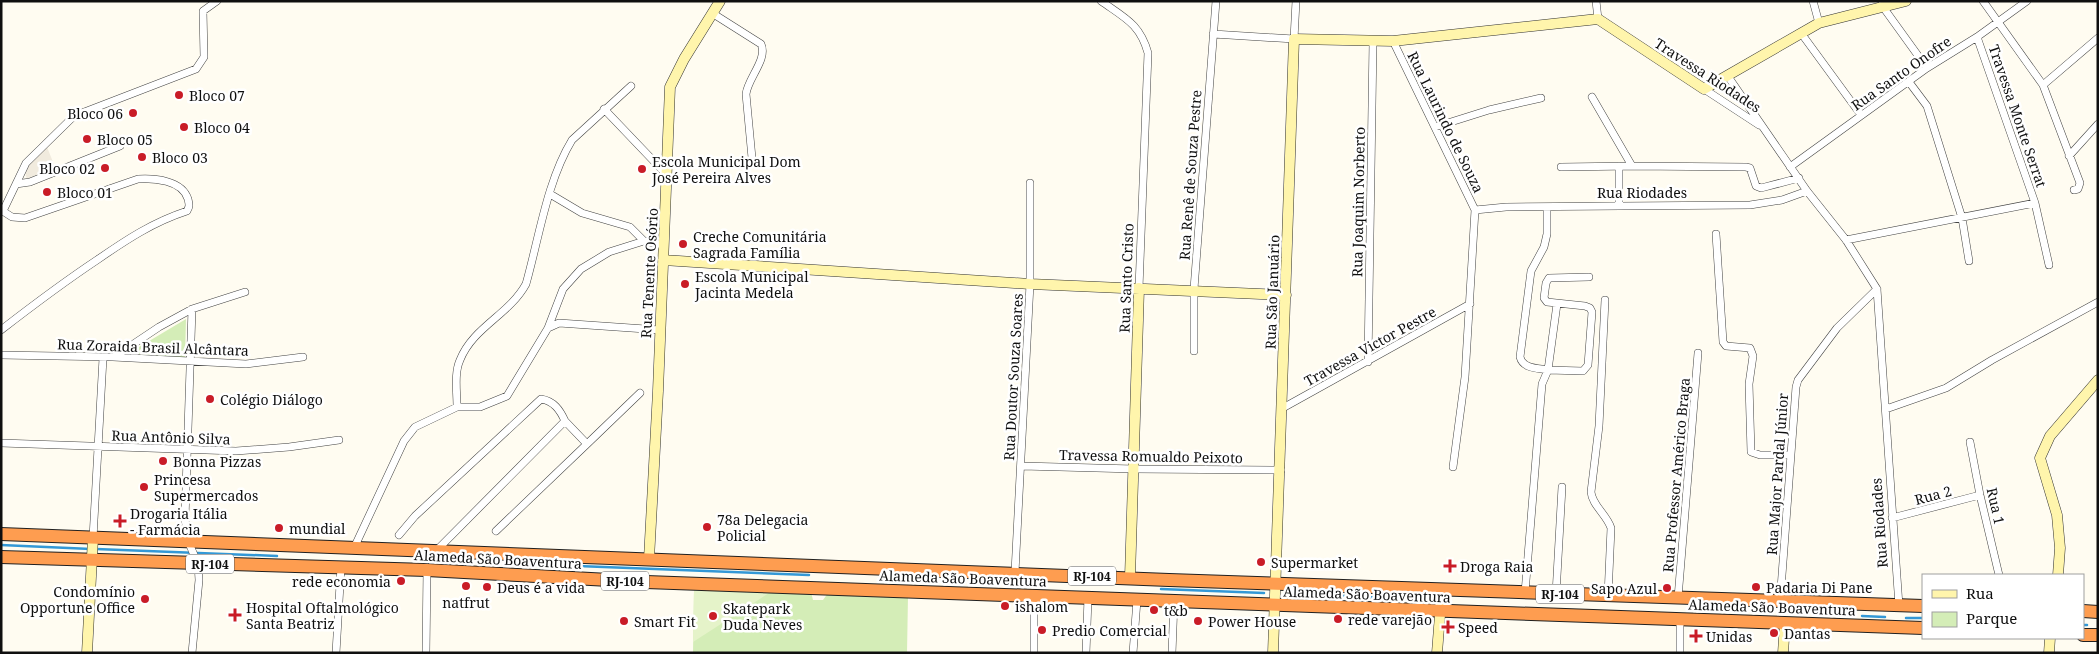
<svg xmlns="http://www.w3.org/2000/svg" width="2099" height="654" font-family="'Noto Serif',serif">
<rect width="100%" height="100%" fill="#fffcf1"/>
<path fill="#d4edb7" d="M186 319 185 358 129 353Z
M694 590 811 592 813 600H823L828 593 908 596 907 653H693Z"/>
<path fill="#e5f3c9" d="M694 590 772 591 693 642Z"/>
<path fill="#f1ebde" d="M47 147 55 167 27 179 24 170Z"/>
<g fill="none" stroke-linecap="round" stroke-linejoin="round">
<path stroke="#3398d6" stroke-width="2.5" d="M1 545 91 549
M96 549 277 556
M578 566 809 575
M1161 589 1264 593
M1301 594 1432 600
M1862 616 1885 617
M1906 618H1923
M2083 625H2087"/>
<defs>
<path id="street" d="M1101 1C1125 18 1140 24 1148 53L1139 288
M1596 1 1598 19
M1813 1 1819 23
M1882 1 1883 7 1927 68
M1983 1 2043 85 2080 183 2078 189 2074 190
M712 13 761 44C768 59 748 78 746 94L752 158
M1801 33 1861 115
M1213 34 1294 39 1296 1
M1977 37 2035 203 2049 265
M1393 41 1475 210 1465 377 1453 467
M1727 75 1807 191 1846 240 1877 289 1899 606
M1909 82 1927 106 1962 218 1969 261
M2043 85 2098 38
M1704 89 1759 125
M1592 97 1632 166
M604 109 667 175
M1435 127 1489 110 1541 98
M2069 156 2098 124
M1561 167 1632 166 1746 167 1750 168 1756 186 1761 188 1799 178
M1790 167 1927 68 1977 37 2027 1
M16 184 30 182 120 146
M550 194 582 213 630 227 644 241
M1619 206V166
M1 210 12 217 25 218 138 179C154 178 182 180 188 199 189 204 190 206 187 211 153 222 126 240 97 260 64 282 32 306 1 330
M1475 210 1506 207 1750 205 1782 200 1807 191
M3 211 26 163 74 116 196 69 204 57 203 11 217 1
M1716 234 1723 342 1726 346 1750 348 1753 356 1749 384 1751 452 1760 455H1791
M1846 240 2035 203
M1605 300 1599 426 1591 492C1592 505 1607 515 1611 528L1608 596
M1557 304 1548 370 1583 371 1588 365 1592 312 1590 308 1585 306 1547 302 1544 298 1546 283 1549 278 1589 277
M192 309 185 519 188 541 198 564 199 580 192 653
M548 328 563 289 581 269 609 252 644 241 664 245
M1194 351V289L1216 1
M1 355 113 357 246 364 303 357
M114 357 159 327 192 309 245 292
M1368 362 1373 42
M457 407H480L507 396 548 328 559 323 660 330
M1281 409 1470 304
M1886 409 1946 388 1992 360 2098 302
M1970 442 1980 495 1999 575
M1 443 236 451 289 447 339 440
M587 444 640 393
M1022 466 1134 469 1281 470
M1892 518 1980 495
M496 531 587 444 565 421
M399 535 415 516 541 399C554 401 560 410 565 421L436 551
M93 538 103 358
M354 548 404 441 415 427 457 407C457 392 454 373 460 360 473 327 509 315 526 284 539 238 547 181 572 140L631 86
M1015 572 1030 284V183
M1525 593 1542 384 1548 370C1538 368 1523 369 1520 357L1531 271 1544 247 1547 234V207
M1556 594 1562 487
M1678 598 1698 353
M1780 602 1796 387 1798 380 1837 328 1877 289
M336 653 341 567
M426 653 427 570
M1034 653V596
M1086 653 1088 598
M1133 653 1137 600
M1172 653 1174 601
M1680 653V618"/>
<path id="secondary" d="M663 260 1030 284 1286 295
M649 559 658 391 670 87 684 59 720 1
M2058 575 2060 548 2057 515 2040 458 2050 436 2098 380
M1130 577 1139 288
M87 653 93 538
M1273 653 1294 39 1393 41 1598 19 1704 89 1819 23 1906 1
M1437 653 1442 589
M1783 653 1785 623
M2049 653 2050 638"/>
<path id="highway" d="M1 534 1169 580 1923 606
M1 557 427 570 646 582 1923 628
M2083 611 2098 612
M2083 635H2098"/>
</defs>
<use href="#street" stroke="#424242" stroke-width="8"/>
<use href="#secondary" stroke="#313131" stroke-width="11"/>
<use href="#highway" stroke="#202020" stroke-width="14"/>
<use href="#street" stroke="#fff" stroke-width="7"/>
<use href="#secondary" stroke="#fff5ac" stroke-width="10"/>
<use href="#highway" stroke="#fe9d50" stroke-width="12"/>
</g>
<g fill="#c91c27" stroke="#fff" stroke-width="2">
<circle cx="179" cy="95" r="5"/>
<circle cx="133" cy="113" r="5"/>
<circle cx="184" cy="127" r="5"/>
<circle cx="87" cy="139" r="5"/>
<circle cx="142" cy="157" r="5"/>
<circle cx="105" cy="168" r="5"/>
<circle cx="642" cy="169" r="5"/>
<circle cx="47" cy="192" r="5"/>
<circle cx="683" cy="244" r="5"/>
<circle cx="685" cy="284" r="5"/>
<circle cx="210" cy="399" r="5"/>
<circle cx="163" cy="461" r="5"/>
<circle cx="144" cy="487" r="5"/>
<path d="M117.5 513.5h5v5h5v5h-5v5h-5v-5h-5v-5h5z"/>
<circle cx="707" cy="527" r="5"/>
<circle cx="279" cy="528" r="5"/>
<circle cx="1261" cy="562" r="5"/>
<path d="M1447.5 558.5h5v5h5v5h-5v5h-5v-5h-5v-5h5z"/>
<circle cx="401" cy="581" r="5"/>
<circle cx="466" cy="586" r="5"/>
<circle cx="487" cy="587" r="5"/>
<circle cx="1756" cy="587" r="5"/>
<circle cx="1667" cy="588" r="5"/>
<circle cx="145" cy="599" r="5"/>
<circle cx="1005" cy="606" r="5"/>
<circle cx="1154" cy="610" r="5"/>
<path d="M232.5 607.5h5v5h5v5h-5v5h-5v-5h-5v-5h5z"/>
<circle cx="713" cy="616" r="5"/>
<circle cx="1338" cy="619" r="5"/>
<circle cx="624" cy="621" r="5"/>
<circle cx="1198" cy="621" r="5"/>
<path d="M1445.5 619.5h5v5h5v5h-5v5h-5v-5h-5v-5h5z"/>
<circle cx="1042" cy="630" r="5"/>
<circle cx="1774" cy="633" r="5"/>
<path d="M1693.5 628.5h5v5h5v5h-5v5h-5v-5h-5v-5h5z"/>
</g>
<g text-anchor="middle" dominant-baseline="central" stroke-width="5" stroke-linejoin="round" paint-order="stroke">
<g fill="#fff" stroke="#575757" stroke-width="1">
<rect x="186" y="554.5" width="48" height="19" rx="4"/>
<rect x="1068" y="566.5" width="48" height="19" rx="4"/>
<rect x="601" y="571.5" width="48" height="19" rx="4"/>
<rect x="1536" y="584.5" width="48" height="19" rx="4"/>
</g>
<g font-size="12" font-weight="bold" fill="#0f0f0f">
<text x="210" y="564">RJ-104</text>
<text x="1092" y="576">RJ-104</text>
<text x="625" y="581">RJ-104</text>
<text x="1560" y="594">RJ-104</text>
</g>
<g font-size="14" fill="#0f0f0f" stroke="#fff">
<text transform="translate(1901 73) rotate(-35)">Rua Santo Onofre</text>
<text transform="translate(1708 75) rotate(33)">Travessa Riodades</text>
<text transform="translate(2018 116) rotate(71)">Travessa Monte Serrat</text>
<text transform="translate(1446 122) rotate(64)">Rua Laurindo de Souza</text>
<text transform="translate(1190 175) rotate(-86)">Rua Renê de Souza Pestre</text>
<text x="1642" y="192">Rua Riodades</text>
<text transform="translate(1358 202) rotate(-89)">Rua Joaquim Norberto</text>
<text transform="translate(649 273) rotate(-87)">Rua Tenente Osório</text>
<text transform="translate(1126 278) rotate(-88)">Rua Santo Cristo</text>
<text transform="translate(1272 292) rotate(-88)">Rua São Januário</text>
<text transform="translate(1370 346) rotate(-29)">Travessa Victor Pestre</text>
<text transform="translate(153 347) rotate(2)">Rua Zoraida Brasil Alcântara</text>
<text transform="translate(1013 377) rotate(-87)">Rua Doutor Souza Soares</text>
<text transform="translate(171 437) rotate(2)">Rua Antônio Silva</text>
<text transform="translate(1151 456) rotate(1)">Travessa Romualdo Peixoto</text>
<text transform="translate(1777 474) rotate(-86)">Rua Major Pardal Júnior</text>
<text transform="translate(1676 475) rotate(-85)">Rua Professor Américo Braga</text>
<text transform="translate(1933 495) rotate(-15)">Rua 2</text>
<text transform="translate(1996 506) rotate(77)">Rua 1</text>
<text transform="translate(1879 523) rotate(-94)">Rua Riodades</text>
<text transform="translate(498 559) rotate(3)">Alameda São Boaventura</text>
<text transform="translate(963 578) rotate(2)">Alameda São Boaventura</text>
<text transform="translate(1367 594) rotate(2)">Alameda São Boaventura</text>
<text transform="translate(1772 607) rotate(2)">Alameda São Boaventura</text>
</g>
<g font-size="14" fill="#0f0f0f" stroke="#fff" text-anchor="start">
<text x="189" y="95">Bloco 07</text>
<text x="123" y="113" text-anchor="end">Bloco 06</text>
<text x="194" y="127">Bloco 04</text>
<text x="97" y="139">Bloco 05</text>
<text x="152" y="157">Bloco 03</text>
<text x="652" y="161">Escola Municipal Dom<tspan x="652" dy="16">José Pereira Alves</tspan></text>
<text x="95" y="168" text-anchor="end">Bloco 02</text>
<text x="57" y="192">Bloco 01</text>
<text x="693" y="236">Creche Comunitária<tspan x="693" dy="16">Sagrada Família</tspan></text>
<text x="695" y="276">Escola Municipal<tspan x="695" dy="16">Jacinta Medela</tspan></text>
<text x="220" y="399">Colégio Diálogo</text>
<text x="173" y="461">Bonna Pizzas</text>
<text x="154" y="479">Princesa<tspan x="154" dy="16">Supermercados</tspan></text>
<text x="130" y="513">Drogaria Itália<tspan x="130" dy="16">- Farmácia</tspan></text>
<text x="717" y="519">78a Delegacia<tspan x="717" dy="16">Policial</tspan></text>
<text x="289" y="528">mundial</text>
<text x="1271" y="562">Supermarket</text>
<text x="1460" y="566">Droga Raia</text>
<text x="391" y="581" text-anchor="end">rede economia</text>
<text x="497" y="587">Deus é a vida</text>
<text x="1766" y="587">Padaria Di Pane</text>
<text x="1657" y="588" text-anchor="end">Sapo Azul</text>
<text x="135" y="591" text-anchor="end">Condomínio<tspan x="135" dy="16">Opportune Office</tspan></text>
<text x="466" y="602" text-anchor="middle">natfrut</text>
<text x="1015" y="606">ishalom</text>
<text x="246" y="607">Hospital Oftalmológico<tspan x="246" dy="16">Santa Beatriz</tspan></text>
<text x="723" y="608">Skatepark<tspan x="723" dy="16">Duda Neves</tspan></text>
<text x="1164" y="610">t&amp;b</text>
<text x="1348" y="619">rede varejão</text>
<text x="634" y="621">Smart Fit</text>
<text x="1208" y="621">Power House</text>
<text x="1458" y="627">Speed</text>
<text x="1052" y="630">Predio Comercial</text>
<text x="1784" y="633">Dantas</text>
<text x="1706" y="636">Unidas</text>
</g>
</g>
<rect width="2099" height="654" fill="none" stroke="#0f0f0f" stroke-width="5"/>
<rect x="1922" y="574" width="162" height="65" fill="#ffffff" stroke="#9f9f9f"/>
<rect x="1932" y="590" width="25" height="8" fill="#fff5ac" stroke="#9f9f9f"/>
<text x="1966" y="599" font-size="15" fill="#0f0f0f">Rua</text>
<rect x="1932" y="612" width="25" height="15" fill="#d4edb7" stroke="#9f9f9f"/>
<text x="1966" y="624" font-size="15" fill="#0f0f0f">Parque</text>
</svg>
